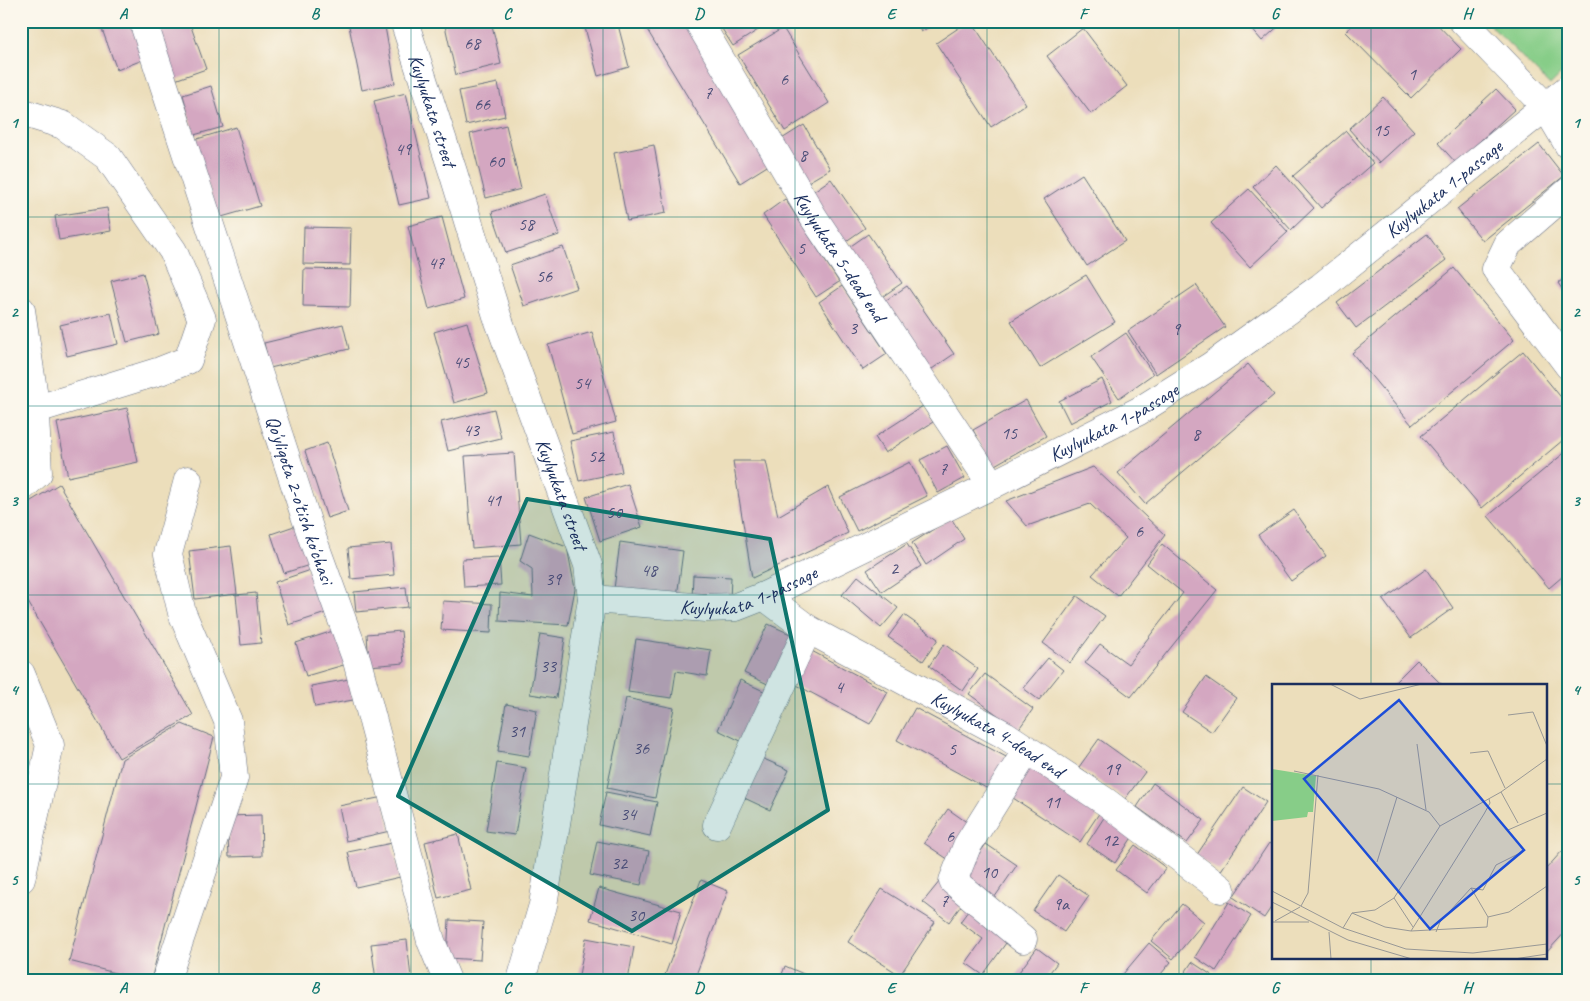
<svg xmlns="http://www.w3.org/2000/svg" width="1590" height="1001" font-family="Caveat,sans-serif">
<rect width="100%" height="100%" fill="#fbf7ec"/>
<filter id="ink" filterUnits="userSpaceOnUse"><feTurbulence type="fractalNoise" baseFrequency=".02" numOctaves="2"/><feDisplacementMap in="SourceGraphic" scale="10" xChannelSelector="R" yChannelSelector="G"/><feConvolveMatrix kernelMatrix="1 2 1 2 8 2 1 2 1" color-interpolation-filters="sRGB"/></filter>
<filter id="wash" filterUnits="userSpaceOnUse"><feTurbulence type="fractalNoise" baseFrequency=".0096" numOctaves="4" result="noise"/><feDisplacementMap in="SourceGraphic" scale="20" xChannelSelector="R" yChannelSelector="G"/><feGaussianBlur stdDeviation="1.12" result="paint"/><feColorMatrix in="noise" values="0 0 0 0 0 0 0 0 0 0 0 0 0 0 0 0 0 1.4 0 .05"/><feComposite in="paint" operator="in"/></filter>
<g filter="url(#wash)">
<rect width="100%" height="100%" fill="#ecdebb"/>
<path fill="#87cd88" stroke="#517e73" d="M1486 21H1569V66L1550 85Z"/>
<g id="blocks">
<path fill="#d4a7c1" d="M99 21H131L145 59 117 70Z
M150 21H189L206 69 172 81Z
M348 21H384L395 83 362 90Z
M444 21H491L501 64 456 75Z
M595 21H617L629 67 598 76 584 24Z
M645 21H686L772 163 740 183 643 23Z
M717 21H772L733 46Z
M915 21H938L921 32Z
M969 21H971L1026 104 991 127 936 43Z
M1245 21H1284L1262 41Z
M1356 21H1434L1461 49 1411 98 1346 32Z
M783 28 829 103 785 131 738 55Z
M1083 28 1127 86 1091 114 1047 56Z
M498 83 505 116 466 125 459 91Z
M211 86 223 127 194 135 183 95Z
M1496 89 1515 109 1456 163 1438 143Z
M406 93 431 198 399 205 374 101Z
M1383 97 1414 131 1379 163 1349 129Z
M506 125 521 189 486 198 470 134Z
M804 125 830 169 803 185 777 142Z
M236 127 260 206 218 218 194 140Z
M1346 131 1373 163 1321 208 1293 176Z
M1539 144 1564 176 1483 241 1457 209Z
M654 145 666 213 627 221 614 153Z
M1276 165 1314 208 1291 230 1253 187Z
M1082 174 1125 241 1087 266 1044 199Z
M831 179 865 228 842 244 808 195Z
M1249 189 1288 232 1250 267 1211 223Z
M545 194 559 235 506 253 492 212Z
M785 199 839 282 816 297 763 215Z
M107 208 111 231 59 240 55 216Z
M442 217 464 299 429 309 408 226Z
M304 227 351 228 350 265 303 264Z
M868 234 902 283 879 299 845 250Z
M1427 234 1446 260 1356 328 1337 303Z
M563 247 577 288 524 306 510 265Z
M1454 268 1514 340 1412 425 1352 353Z
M304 269 351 270 350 307 303 306Z
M143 273 159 334 127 342 111 281Z
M1086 275 1115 322 1040 368 1011 321Z
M1569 275V299L1558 283Z
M1196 285 1225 327 1156 374 1128 331Z
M842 286 887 354 863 370 819 302Z
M907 286 954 354 929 371 882 303Z
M111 313 118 344 67 356 60 325Z
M467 322 488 393 454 403 434 332Z
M343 324 349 349 270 368 264 343Z
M592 332 616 422 572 434 548 345Z
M1126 333 1153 374 1119 398 1091 357Z
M1523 351 1569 407V435L1482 508 1421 436Z
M1248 364 1274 395 1145 504 1118 473Z
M1102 379 1112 401 1070 423 1059 401Z
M1026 400 1046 436 993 466 973 430Z
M923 406 933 422 885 453 875 437Z
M127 408 138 462 68 477 57 423Z
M494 409 501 438 448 451 441 422Z
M614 432 622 472 579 481 570 441Z
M327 443 348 511 327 518 305 451Z
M947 446 965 478 938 493 920 460Z
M1569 449V571L1549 588 1488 516Z
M514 453 521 544 472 548 465 456Z
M733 461H766L778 516 828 487 848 533 752 578Z
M910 462 927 496 857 531 840 497Z
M1093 467 1165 535 1118 596 1092 575 1126 538 1090 504 1027 526 1006 501Z
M59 484 193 715 119 758 21 590V507Z
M628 484 642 527 600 541 586 497Z
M1294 510 1326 556 1291 581 1258 535Z
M951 518 964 539 926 565 912 543Z
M300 524 313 564 284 573 271 534Z
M529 533 567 547 575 589 568 625 499 621 500 593 533 597 532 569 520 561Z
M620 542 683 551 677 597 614 589Z
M391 544 394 575 351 579 348 548Z
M907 544 921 566 882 592 867 570Z
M1162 544 1217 590 1131 697 1085 663 1100 644 1128 664 1183 593 1147 564Z
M231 546 237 594 195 599 189 551Z
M499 557 501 585 464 587 462 559Z
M317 568 332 611 289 625 275 582Z
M1426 569 1453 608 1411 638 1383 600Z
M693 575 731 577 730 600 692 598Z
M858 576 898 608 881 628 842 595Z
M406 587 408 607 356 612 354 592Z
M256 593 261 643 241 645 236 595Z
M1077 596 1105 616 1070 663 1043 643Z
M443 601 492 604 491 633 441 630Z
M904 615 938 639 923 661 888 637Z
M768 624 797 637 774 687 744 673Z
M336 630 347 664 306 676 296 643Z
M401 631 404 663 369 666 367 634Z
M540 634 565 638 556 698 530 694Z
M636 639 711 650 707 676 676 671 672 698 628 692Z
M944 644 978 669 963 691 929 666Z
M808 649 888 692 870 724 791 682Z
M1048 658 1063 670 1039 700 1023 688Z
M1417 660 1442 685H1392Z
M985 674 1033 709 1018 730 969 694Z
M1206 677 1236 698 1212 732 1182 712Z
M349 679 353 700 315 707 311 686Z
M740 680 770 694 747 744 718 730Z
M626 698 674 708 655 798 607 788Z
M506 704 537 710 529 756 498 751Z
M915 708 1008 758 990 790 897 740Z
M182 724 214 737 151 980H142L69 961 122 759Z
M1099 739 1145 772 1125 799 1079 767Z
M757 756 789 770 770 810 738 795Z
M1024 761 1100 812 1080 842 1004 792Z
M497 763 526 768 515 835 486 831Z
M1153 783 1204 820 1187 843 1137 807Z
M1243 787 1266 802 1220 872 1196 856Z
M606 792 657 802 650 836 599 825Z
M383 797 390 831 346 841 339 806Z
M948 809 975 828 952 862 924 843Z
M261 815 262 856 229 857 227 816Z
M1105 816 1133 836 1115 863 1087 844Z
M458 834 471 890 438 898 425 842Z
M597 841 649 851 641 885 590 875Z
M392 843 400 877 356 887 348 852Z
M1269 843 1274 847V903L1264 918 1233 897Z
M986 844 1017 865 992 901 961 879Z
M1135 845 1166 868 1147 893 1116 870Z
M1562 851 1569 857V928L1546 953V869Z
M1058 875 1089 896 1064 932 1033 911Z
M701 880 728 891 694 980H663Z
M940 881 965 900 949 922 923 902Z
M599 888 681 911 672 944 590 920Z
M882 889 935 922 900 975 848 942Z
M1229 902 1251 916 1216 971 1195 957Z
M1182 904 1204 922 1173 959 1151 941Z
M971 907 1011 936 983 975 966 963 983 939 960 922Z
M449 920 483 922 480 960 447 958Z
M586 938 634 947 628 980H578Z
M407 940 411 978 376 980 371 944Z
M1149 943 1171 962 1156 980H1118Z
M1037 948 1057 963 1044 980H1013Z
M1192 962 1213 976 1210 980H1180Z
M785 966 813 978 812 980H780Z"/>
</g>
</g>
<g filter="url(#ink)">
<use href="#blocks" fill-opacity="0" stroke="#646c7f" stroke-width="1"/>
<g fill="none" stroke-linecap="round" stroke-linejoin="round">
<defs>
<g id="minor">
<path id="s1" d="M143 21 313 540 357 661 431 941 447 980"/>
<path id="s2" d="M404 21 453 172 497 316 588 565 592 599 543 905 521 980"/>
<path id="s3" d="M698 21 814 218 992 485"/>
<path d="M1463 21 1546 107 1569 146"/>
<path d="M21 112 63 125 108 157 173 251 202 319 188 360 160 371 34 410"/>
<path d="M1569 191 1508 244 1496 269 1569 366"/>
<path d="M21 310 34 397 38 473 21 488"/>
<path id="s4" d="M764 596 808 629 1005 735 1106 802 1221 889"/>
<path id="s5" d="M592 599 706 608 736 607 764 596 992 485 1139 411 1211 366 1321 287 1569 88"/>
<path d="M21 674 50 745 21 879"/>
<path d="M717 825 808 629"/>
<path d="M1023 939 953 881 967 846 1027 750"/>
<path d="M166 980 234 778 228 721 182 613 168 554 188 480"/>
</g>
</defs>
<use href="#minor" stroke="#646c7f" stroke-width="29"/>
<use href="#minor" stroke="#fff" stroke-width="28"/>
</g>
</g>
<path fill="#0f766e" fill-opacity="0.2" stroke="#0f766e" stroke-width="4" stroke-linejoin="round" d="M527 499 770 539 828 810 632 931 398 796Z"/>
<path fill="none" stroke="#0f766e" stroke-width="1" stroke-opacity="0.55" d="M219 21V980M411 21V980M603 21V980M795 21V980M987 21V980M1179 21V980M1371 21V685M21 217H1569M21 406H1569M21 595H1569M21 784H1274M1546 784H1569M1371 957V980"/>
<g text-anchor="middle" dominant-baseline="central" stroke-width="4" stroke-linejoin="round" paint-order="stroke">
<g font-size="18" fill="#494d77">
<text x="472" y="43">68</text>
<text x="1412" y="74">1</text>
<text x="784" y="79">6</text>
<text x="708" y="93">7</text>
<text x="482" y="104">66</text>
<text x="1381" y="130">15</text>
<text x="403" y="149">49</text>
<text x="803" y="155">8</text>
<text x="496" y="161">60</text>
<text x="526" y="224">58</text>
<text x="801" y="248">5</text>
<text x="436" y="263">47</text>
<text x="544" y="276">56</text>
<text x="853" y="328">3</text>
<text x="1176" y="329">9</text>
<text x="461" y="362">45</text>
<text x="582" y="383">54</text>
<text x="471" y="430">43</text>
<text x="1009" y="433">15</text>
<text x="1196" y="434">8</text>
<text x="596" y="456">52</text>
<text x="943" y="469">7</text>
<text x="493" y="500">41</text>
<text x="614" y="512">50</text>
<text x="1139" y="531">6</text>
<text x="894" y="568">2</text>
<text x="649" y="570">48</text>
<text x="553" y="579">39</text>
<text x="548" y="666">33</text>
<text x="839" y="687">4</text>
<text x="517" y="731">31</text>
<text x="641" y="748">36</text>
<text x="952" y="749">5</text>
<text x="1112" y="769">19</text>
<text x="1052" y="802">11</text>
<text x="628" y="814">34</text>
<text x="950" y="836">6</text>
<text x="1110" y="840">12</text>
<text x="619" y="863">32</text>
<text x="989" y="872">10</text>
<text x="944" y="901">7</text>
<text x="1061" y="904">9a</text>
<text x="636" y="915">30</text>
</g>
<g font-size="20" fill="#1b2f5e" stroke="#fbf7ec">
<text stroke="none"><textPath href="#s2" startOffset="94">Kuylyukata street</textPath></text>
<text stroke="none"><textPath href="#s5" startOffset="970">Kuylyukata 1-passage</textPath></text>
<text stroke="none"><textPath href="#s3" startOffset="275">Kuylyukata 5-dead end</textPath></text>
<text stroke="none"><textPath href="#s5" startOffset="565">Kuylyukata 1-passage</textPath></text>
<text stroke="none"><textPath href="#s2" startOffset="499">Kuylyukata street</textPath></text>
<text stroke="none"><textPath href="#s1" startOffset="504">Qo'yliqota 2-o'tish ko'chasi</textPath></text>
<text stroke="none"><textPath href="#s5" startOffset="160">Kuylyukata 1-passage</textPath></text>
<text stroke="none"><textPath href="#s4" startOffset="272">Kuylyukata 4-dead end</textPath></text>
</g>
</g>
<g transform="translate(1272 684)">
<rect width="275" height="275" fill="#ecdebb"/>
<path d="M0 85 44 92 41 128H36L35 133 0 137Z" fill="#87cd88"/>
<path fill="none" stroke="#989896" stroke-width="1" d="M58 0 88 15 150 0M236 31 261 28 275 62M145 60 154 126M198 69 216 67 233 104M22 87 107 105 157 128 168 142M229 108 246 139M236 146 275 129M105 178 125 113M0 207 71 244 134 265 201 269 275 260M122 214 141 243M0 218 76 256 140 275M29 222 36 209 46 91M80 229 113 243 139 247 215 243 216 233 199 204M216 233 237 228 275 202M3 237 28 223M0 238H37M71 244 80 229 103 226 122 214 168 142 229 108 275 75M139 247 212 130 218 119 217 115M57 248 59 275M164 248 168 238 199 204 211 206 224 181 252 167M242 275 275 270"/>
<path fill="#1d4ed8" fill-opacity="0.15" stroke="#1d4ed8" stroke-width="2.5" d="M127 16 252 166 158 245 32 95Z"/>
<rect width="275" height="275" fill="none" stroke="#1b2f5e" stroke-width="2.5"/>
</g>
<rect width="1590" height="1001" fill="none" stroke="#fbf7ec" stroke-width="55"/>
<rect x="28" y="28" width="1534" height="946" fill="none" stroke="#0f766e" stroke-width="2"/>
<g font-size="16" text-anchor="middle" font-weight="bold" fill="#0f766e">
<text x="123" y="19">A</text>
<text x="315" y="19">B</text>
<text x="507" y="19">C</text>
<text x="699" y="19">D</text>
<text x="891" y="19">E</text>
<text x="1083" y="19">F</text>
<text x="1275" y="19">G</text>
<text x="1467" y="19">H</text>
<text x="14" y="128">1</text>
<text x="1576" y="128">1</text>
<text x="14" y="317">2</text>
<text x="1576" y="317">2</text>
<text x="14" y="506">3</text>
<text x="1576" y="506">3</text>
<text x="14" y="695">4</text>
<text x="1576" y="695">4</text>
<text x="14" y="885">5</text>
<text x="1576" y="885">5</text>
<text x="123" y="993">A</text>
<text x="315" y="993">B</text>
<text x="507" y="993">C</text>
<text x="699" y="993">D</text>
<text x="891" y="993">E</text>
<text x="1083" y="993">F</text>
<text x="1275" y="993">G</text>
<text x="1467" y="993">H</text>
</g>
</svg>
